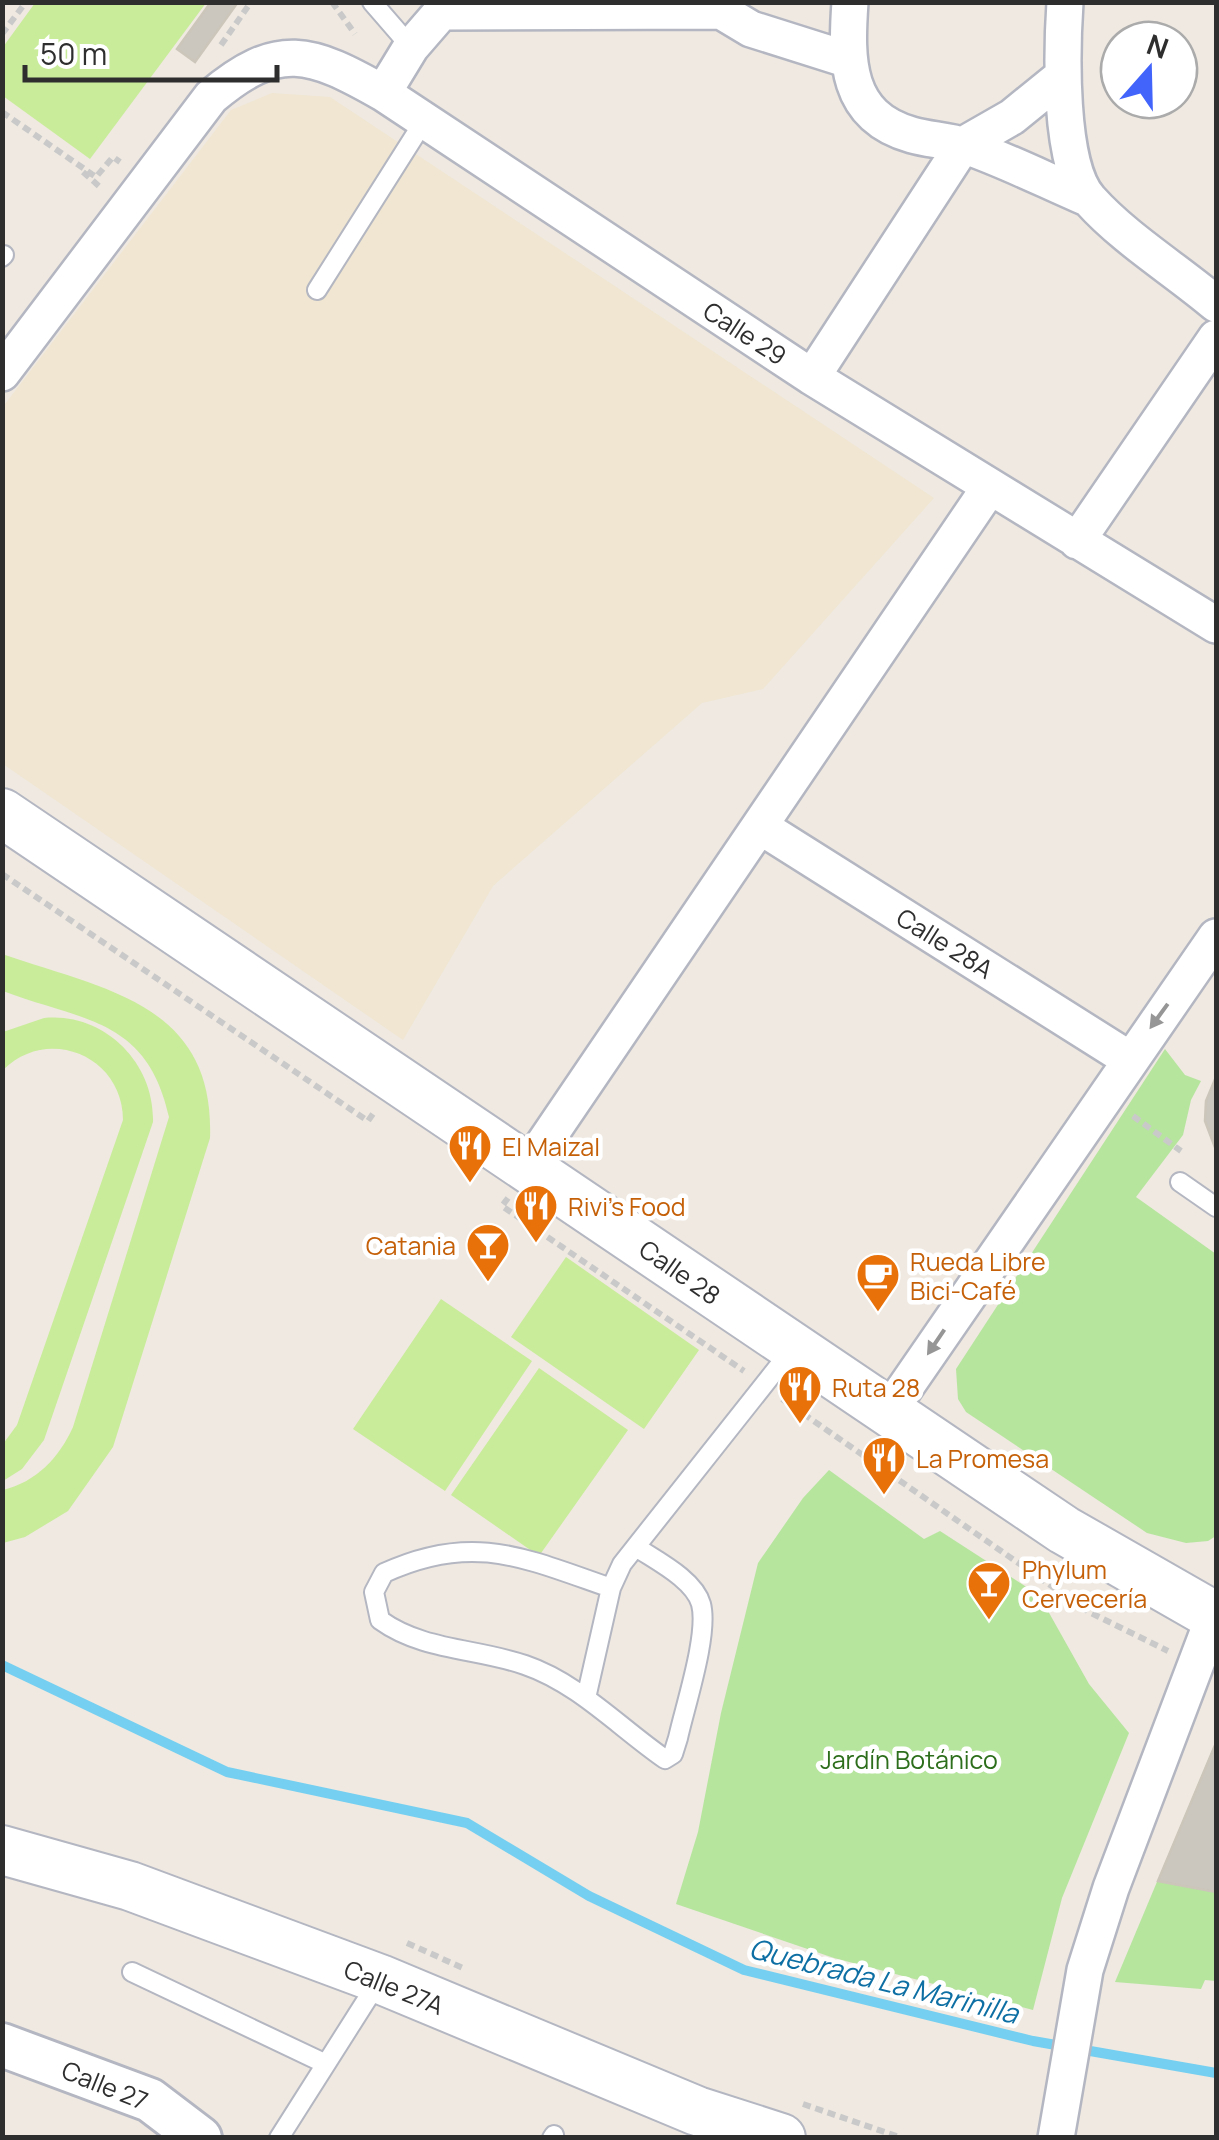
<svg xmlns="http://www.w3.org/2000/svg" width="1219" height="2140" font-family="Manrope,sans-serif">
<rect width="100%" height="100%" fill="#efe9e1"/>
<path fill="#f0e6d1" d="M272 93 330 97 934 498 763 689 702 703 493 886 403 1040 3 764 2 408 231 110Z"/>
<path fill="#b6e59e" d="M1165 1049 1185 1075 1201 1081 1191 1100 1183 1135 1136 1197 1216 1254V1536L1208 1541 1186 1543 1147 1533 966 1412 958 1399 956 1369Z
M829 1470 924 1539 940 1531 1039 1595 1089 1684 1129 1733 1062 1898 1033 2010 834 1958 676 1904 698 1832 721 1713 758 1563 803 1498Z
M1216 1741V1981L1205 1980 1201 1989 1115 1982Z"/>
<path fill="#c9ec9a" d="M35 3V2L206 3 90 159 3 96V47Z
M2 954C102 989 215 1002 210 1138L113 1447 68 1511 25 1537 3 1543V1490C36 1482 59 1458 73 1427L169 1117C147 1017 81 1021 3 991Z
M44 1018C103 1012 155 1062 153 1122L44 1440 22 1469 3 1481V1444L17 1425 123 1120C123 1056 48 1025 3 1070V1032Z
M566 1257 699 1350 644 1429 511 1337Z
M441 1299 532 1361 445 1491 353 1429Z
M539 1368 628 1430 539 1556 451 1495Z"/>
<g fill="none" stroke-linecap="round" stroke-linejoin="round">
<path stroke="#75cff0" stroke-width="10" d="M2 1665 227 1772 467 1823 589 1896 744 1970 1033 2041 1216 2073"/>
</g>
<path fill="#cbc7bf" stroke="#cbc5ba" stroke-width="2.5" d="M211 2H238L195 62 177 49Z
M1216 1077V1150L1205 1121 1206 1101Z
M1216 1743V1892L1158 1881Z"/>
<g fill="none" stroke-linecap="round" stroke-linejoin="round">
<defs>
<path id="service" d="M372 2 411 47
M2 257 4 255
M317 290 424 121
M1180 1182 1216 1207
M611 1588C524 1558 473 1532 384 1573L374 1592 380 1620C423 1651 476 1648 525 1665 578 1683 620 1728 665 1759L673 1754 678 1738C685 1706 709 1634 701 1604 694 1579 655 1560 636 1547
M586 1698 611 1588 622 1564 793 1348
M132 1972 326 2064
M279 2138 378 1982
M552 2138 554 2135"/>
<path id="minor" d="M727 2 721 11 751 29 846 59
M850 2C846 60 845 116 912 135 929 140 948 140 965 146 1006 160 1047 181 1087 198
M1065 2C1062 47 1058 166 1090 200 1125 239 1176 270 1216 304
M442 12 721 11
M383 93 411 47 450 2
M2 373 211 97C278 40 311 52 383 93L812 377 1216 625
M812 377 963 145 1012 117 1060 78
M1077 541 1216 338
M761 827 1129 1059
M528 1167 989 488
M889 1411 1216 937
M1056 2138 1085 1970 1111 1888 1216 1611"/>
<path id="tertiary" d="M2 2045 150 2100 200 2138"/>
<path id="secondary" d="M2 813 1064 1530 1216 1617
M2 1850 130 1886 380 1979 697 2111 781 2138"/>
</defs>
<use href="#service" stroke="#b4b7c1" stroke-width="22"/>
<use href="#minor" stroke="#b4b7c1" stroke-width="40"/>
<use href="#tertiary" stroke="#b4b7c1" stroke-width="48"/>
<use href="#secondary" stroke="#b4b7c1" stroke-width="52"/>
<path stroke="#c9c9c9" stroke-width="6" stroke-dasharray="8 5" stroke-linecap="butt" d="M332 2 355 34
M2 34 26 2
M221 45 251 2
M2 112 96 177 113 157 120 162
M83 172 100 187
M2 874 368 1121 375 1111
M1133 1116 1181 1151
M508 1198 502 1206 744 1371
M782 1399 1089 1612 1168 1651
M407 1943 463 1968
M803 2104 902 2138"/>
<use href="#service" stroke="#fff" stroke-width="18"/>
<use href="#minor" stroke="#fff" stroke-width="35"/>
<use href="#tertiary" stroke="#fff" stroke-width="42"/>
<use href="#secondary" stroke="#fff" stroke-width="48"/>
</g>
<defs><path id="oneway-solid" d="M-6-.8H1V-3.2L6.5 0L1 3.2V.8H-6Z" transform="scale(2.5)"/></defs>
<g fill="#969696">
<use href="#oneway-solid" transform="translate(1159 1016) rotate(126)"/>
<use href="#oneway-solid" transform="translate(936 1342) rotate(124)"/>
</g>
<defs>
<symbol id="restaurant-pin" viewBox="-11 -11 22 30"><path d="M0 17L-7.5 6A9.5 9.5 0 1 1 7.5 6Z" fill="#e8710a" stroke="#fff"/><path d="M-5-6h1v4h1v-4h1v4h1v-4h1v5L-1.5 .5V6h-2V.5L-5-1ZM5-6V6H3V1.5H1.5Q1.5-4 5-6Z" fill="#fff"/></symbol>
<symbol id="bar-pin" viewBox="-11 -11 22 30"><path d="M0 17L-7.5 6A9.5 9.5 0 1 1 7.5 6Z" fill="#e8710a" stroke="#fff"/><path d="M-6-5H6L.8 .8V4.5H3.5V6h-7V4.5H-.8V.8Z" fill="#fff"/></symbol>
<symbol id="cafe-pin" viewBox="-11 -11 22 30"><path d="M0 17L-7.5 6A9.5 9.5 0 1 1 7.5 6Z" fill="#e8710a" stroke="#fff"/><path d="M-5.5-4.5H6V0H3Q3 3.5 0 3.5H-2.5Q-5.5 3.5-5.5 0ZM3-3.2v2h1.7v-2ZM-6 4.5H4V6H-6Z" fill="#fff"/></symbol>
</defs>
<g fill-rule="evenodd">
<use href="#restaurant-pin" x="445" y="1121" width="50" height="68"/>
<use href="#restaurant-pin" x="511" y="1181" width="50" height="68"/>
<use href="#bar-pin" x="463" y="1220" width="50" height="68"/>
<use href="#cafe-pin" x="853" y="1250" width="50" height="68"/>
<use href="#restaurant-pin" x="775" y="1362" width="50" height="68"/>
<use href="#restaurant-pin" x="859" y="1433" width="50" height="68"/>
<use href="#bar-pin" x="964" y="1558" width="50" height="68"/>
</g>
<g text-anchor="middle" dominant-baseline="central" stroke-width="9" stroke-linejoin="round" paint-order="stroke">
<g font-size="25" fill="#2e2e2e" stroke="#fff">
<text transform="translate(745 333) rotate(33)">Calle 29</text>
<text transform="translate(945 943) rotate(32)">Calle 28A</text>
<text transform="translate(680 1272) rotate(35)">Calle 28</text>
<text transform="translate(394 1987) rotate(22)">Calle 27A</text>
<text transform="translate(105 2085) rotate(22)">Calle 27</text>
</g>
<g font-size="25" fill="#c56008" stroke="#fff" text-anchor="start">
<text x="502" y="1146">El Maizal</text>
<text x="568" y="1206">Rivi's Food</text>
<text x="456" y="1245" text-anchor="end">Catania</text>
<text x="910" y="1261">Rueda Libre<tspan x="910" dy="29">Bici-Café</tspan></text>
<text x="832" y="1387">Ruta 28</text>
<text x="916" y="1458">La Promesa</text>
<text x="1022" y="1569">Phylum<tspan x="1022" dy="29">Cervecería</tspan></text>
</g>
<g font-size="25" fill="#2c6e1b" stroke="#fff">
<text x="909" y="1759">Jardín Botánico</text>
</g>
<g font-size="28" font-style="italic" fill="#0d6fa3" stroke="#fff">
<text transform="translate(884 1980) rotate(14)">Quebrada La Marinilla</text>
</g>
</g>
<rect width="1219" height="2140" fill="none" stroke="#2e2e2e" stroke-width="10"/>
<g transform="translate(1149 70) rotate(20)"><circle r="48" fill="#ffffff" stroke="#ababab" stroke-width="2.5"/>
<path d="M0-8L18 38L0 25L-18 38Z" fill="#4264fb"/>
<text y="-15" font-size="28" font-weight="bold" text-anchor="middle" fill="#2e2e2e">N</text>
</g>
<path d="M25 65v15h252v-15" fill="none" stroke="#2e2e2e" stroke-width="5"/>
<text x="40" y="65" font-size="30" fill="#2e2e2e" stroke="#ffffff" stroke-width="8" paint-order="stroke">50 m</text>
</svg>
